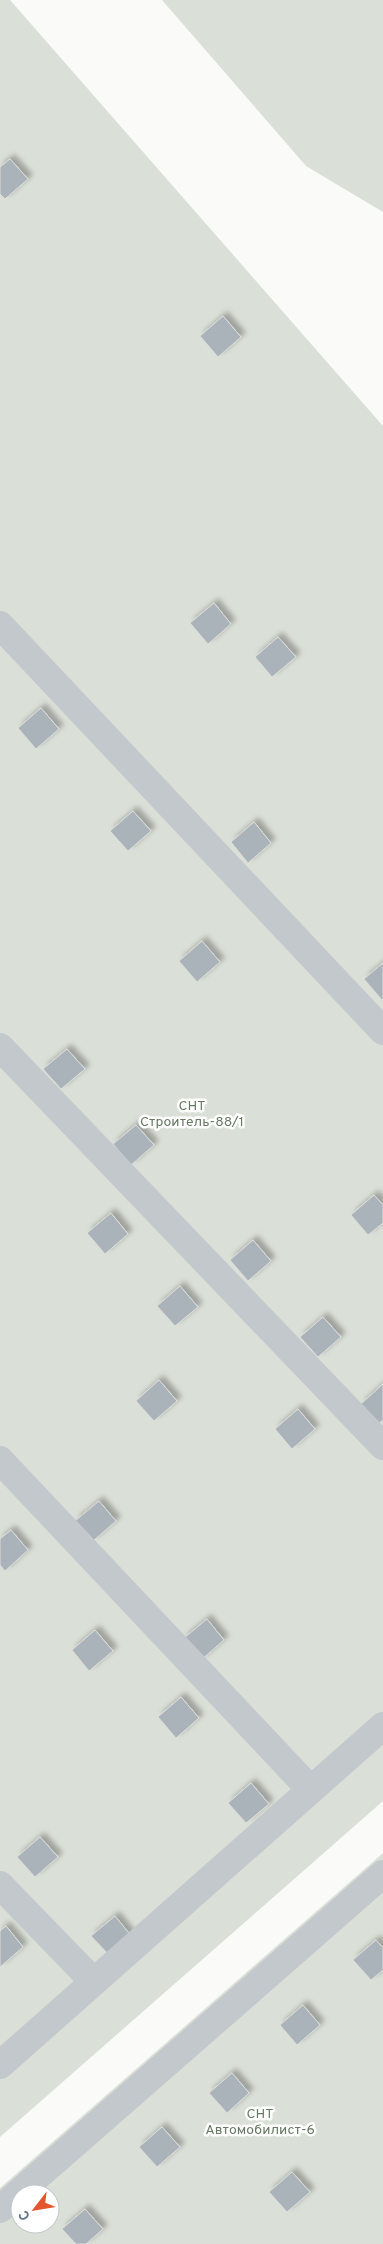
<svg xmlns="http://www.w3.org/2000/svg" width="383" height="2244" font-family="Overpass,sans-serif">
<defs>
<filter id="shadow"><feDropShadow dx="4.5" dy="-4.5" stdDeviation="2.5" flood-color="#0004"/></filter>
</defs>
<rect width="100%" height="100%" fill="#fafaf8"/>
<path fill="#dadfd7" fill-rule="evenodd" d="M0 0H10L383 426V1801L0 2137Z
M162 0H383V212L306 166Z
M383 1853V2244H0V2188ZM20 2194H50V2224H20Z"/>
<path fill="#aab3b9" stroke="#dcdcda" filter="url(#shadow)" d="M10 159 28 179 5 199 0 194V167Z
M223 316 241 337 218 357 200 336Z
M214 603 231 624 208 644 190 623Z
M278 637 296 657 272 677 255 657Z
M41 708 59 729 36 749 18 728Z
M133 811 151 831 128 851 110 831Z
M254 822 271 843 248 863 231 842Z
M202 941 220 962 197 982 179 961Z
M383 963V999L382 1000 364 979Z
M67 1049 85 1069 61 1089 43 1069Z
M136 1125 154 1145 131 1165 113 1144Z
M374 1195 383 1205V1223L368 1235 351 1215Z
M111 1213 128 1234 105 1254 87 1233Z
M253 1240 271 1261 248 1281 230 1260Z
M180 1286 198 1307 175 1326 157 1306Z
M323 1317 341 1337 318 1357 300 1337Z
M159 1380 177 1401 154 1421 136 1401Z
M383 1384V1420L378 1424 361 1404Z
M298 1409 315 1429 292 1449 275 1429Z
M99 1501 116 1521 93 1541 75 1521Z
M11 1530 28 1550 5 1571 0 1565V1539Z
M207 1619 224 1640 201 1660 183 1639Z
M95 1630 113 1651 89 1671 72 1650Z
M181 1697 199 1718 176 1738 158 1717Z
M251 1783 269 1804 246 1823 228 1803Z
M40 1837 58 1857 35 1877 17 1857Z
M115 1916 132 1937 110 1956 91 1936Z
M6 1926 23 1947 0 1967V1931Z
M376 1940 383 1948V1970L371 1980 353 1960Z
M303 2005 320 2025 297 2045 280 2025Z
M232 2073 249 2093 227 2113 209 2093Z
M162 2127 180 2147 157 2167 139 2147Z
M292 2172 310 2192 287 2212 269 2192Z
M85 2209 103 2229 86 2244H76L62 2229Z"/>
<g fill="none" stroke-linecap="round" stroke-linejoin="round">
<path stroke="#c3c8cc" stroke-width="28" d="M0 625 383 1031
M0 1047 383 1446
M0 1460 311 1790
M0 1885 94 1982
M0 2065 383 1726
M0 2209 383 1874"/>
</g>
<g text-anchor="middle" dominant-baseline="central" stroke-width="5" stroke-linejoin="round" paint-order="stroke">
<g font-size="14" fill="#687a64" stroke="#fff">
<text x="192" y="1106">СНТ<tspan x="192" dy="16">Строитель-88/1</tspan></text>
<text x="260" y="2114">СНТ<tspan x="260" dy="16">Автомобилист-6</tspan></text>
</g>
</g>
<g transform="translate(35 2209) rotate(239)"><circle r="24" fill="#ffffff" stroke="#c1c8cd"/>
<path d="M0-4L9 19L0 12L-9 19Z" fill="#e4572e"/>
<text y="-8" font-size="14" font-weight="bold" text-anchor="middle" fill="#657683">С</text>
</g>
</svg>
